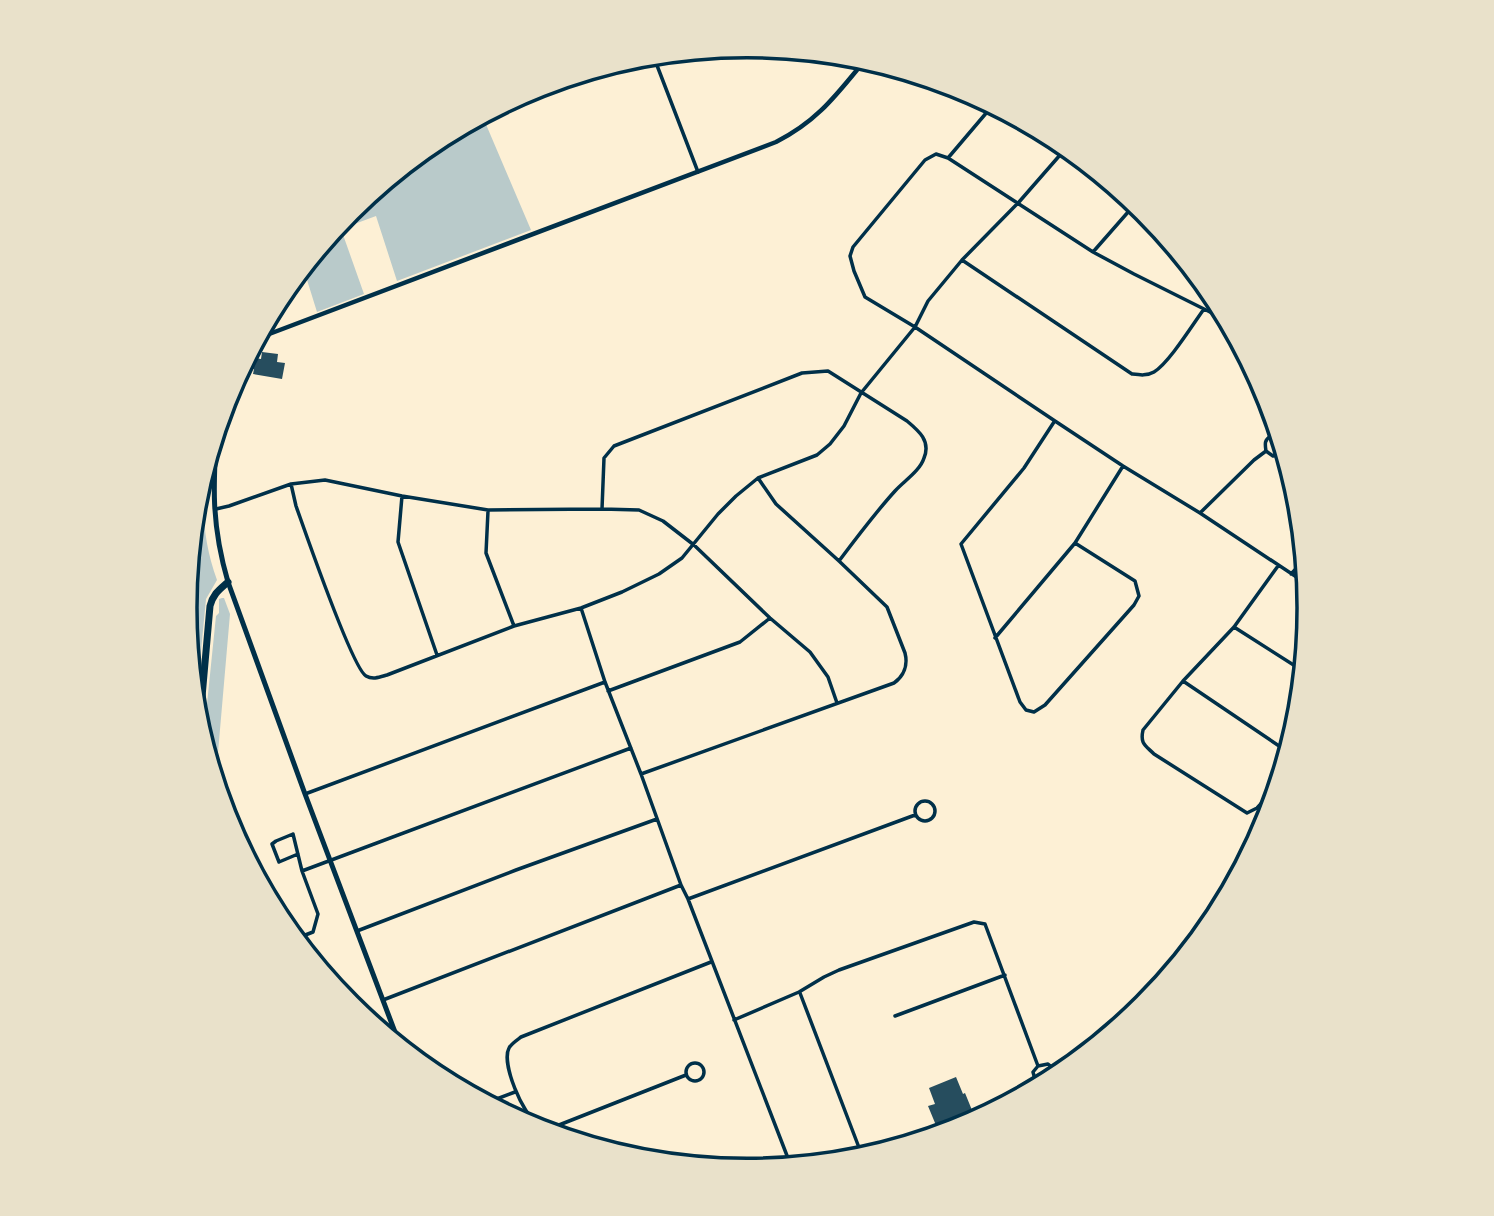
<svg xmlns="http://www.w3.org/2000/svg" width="1494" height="1216" font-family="Overpass,sans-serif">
<rect width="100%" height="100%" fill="#fdf0d5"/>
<path fill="#b9caca" d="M482 115 531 230 397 281 376 216 341 229 364 294 317 312 303 267 350 210 435 140Z
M204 469C202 510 203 541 217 580L206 599 197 693 198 490Z
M222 598H224L230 614 217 764 219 795 203 743 216 616 219 613V599Z"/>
<path fill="#264d5e" d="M262 352 278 354 277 362 285 363 282 379 253 374 254 369 249 368 250 363 255 364V358L261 359Z
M956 1077 963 1094 965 1093 976 1120 962 1128 940 1135 928 1106 935 1104 929 1088Z"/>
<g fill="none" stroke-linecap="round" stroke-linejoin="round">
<path stroke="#003049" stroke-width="3.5" d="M653 55 698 172
M657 64 692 52 699 57 706 56 711 49
M993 105 948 158 936 154 925 160 853 247 850 256 854 271 865 297 915 327 1055 421 1123 466 1200 513 1307 584
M948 158 1093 252 1134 274 1228 321
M1093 252 1136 203
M962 260 1132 374C1140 375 1147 376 1154 372 1169 363 1193 324 1204 309
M1054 422 1024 468 961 544 1020 702 1026 710 1034 712 1045 705 1134 605 1139 596 1135 581 1075 543
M1266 451C1265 444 1264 440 1271 436L1281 438
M1266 451 1273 456 1280 454 1283 448
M291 484 296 506C305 531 352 668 366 676 373 680 380 677 387 675L514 626 581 608 622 592 659 574 682 558 718 514 736 496 758 478 817 455 830 444 844 426 861 393 915 327 928 301 962 260 1019 202 1067 147
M402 496 398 542 437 655
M216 509 229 506 291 484 325 480 402 496 488 510 602 509 639 510 663 521 694 545 770 618 810 652 828 677 837 703
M602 509 604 458 614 446 802 373 828 371 907 421C919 431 931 441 924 458 920 471 904 481 895 491 875 513 857 537 839 561
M488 511 486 553 514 626
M1200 513 1254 460 1266 451
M1291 574 1305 559
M581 608 605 682 641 774 681 885 688 899 791 1166
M1234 627 1303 671
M995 638 1075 543 1123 466
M1183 681 1288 752
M608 691 740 642 770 618
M641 774 894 683C904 676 908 665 905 653L887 607 839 561 776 504 758 478
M1278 785 1257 808 1247 813 1154 754C1145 745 1140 744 1143 730L1183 681 1234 627 1278 566
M305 794 605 682
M915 811a10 10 0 1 1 20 0a10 10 0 1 1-20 0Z
M302 871 631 748
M688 899 915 815
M357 931 516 870 657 819
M295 939 313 932 318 914 302 871 293 834 276 841 272 844 279 862 298 854
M800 993 863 1158
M383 1000 681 885
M895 1016 1005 975
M734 1020 799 992 824 977 839 970 974 922 985 924 1038 1066 1033 1072 1036 1083 1042 1085
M686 1072a9 9 0 1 1 18 0a9 9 0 1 1-18 0Z
M1038 1066 1048 1064 1053 1068 1055 1078
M686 1075 559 1125C552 1125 543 1127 537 1123 523 1115 501 1063 509 1048 511 1044 517 1040 521 1037L711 962
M486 1103 515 1092"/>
<path stroke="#003049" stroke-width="4.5" d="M256 339 776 142C818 121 837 94 866 59"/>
<path stroke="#003049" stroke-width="5" d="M217 426C213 485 211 524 228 582L305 794 401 1048"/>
<path stroke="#003049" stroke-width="7" d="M185 618 186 597
M199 731 210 606C213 594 219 590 228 582"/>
</g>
<path d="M0 0H1494V1216H0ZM197 608a550 550 0 1 1 1100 0a550 550 0 1 1-1100 0Z" fill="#e9e1ca" fill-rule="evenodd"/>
<path fill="none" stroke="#003049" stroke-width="3.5" d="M197 608a550 550 0 1 1 1100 0a550 550 0 1 1-1100 0Z"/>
</svg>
